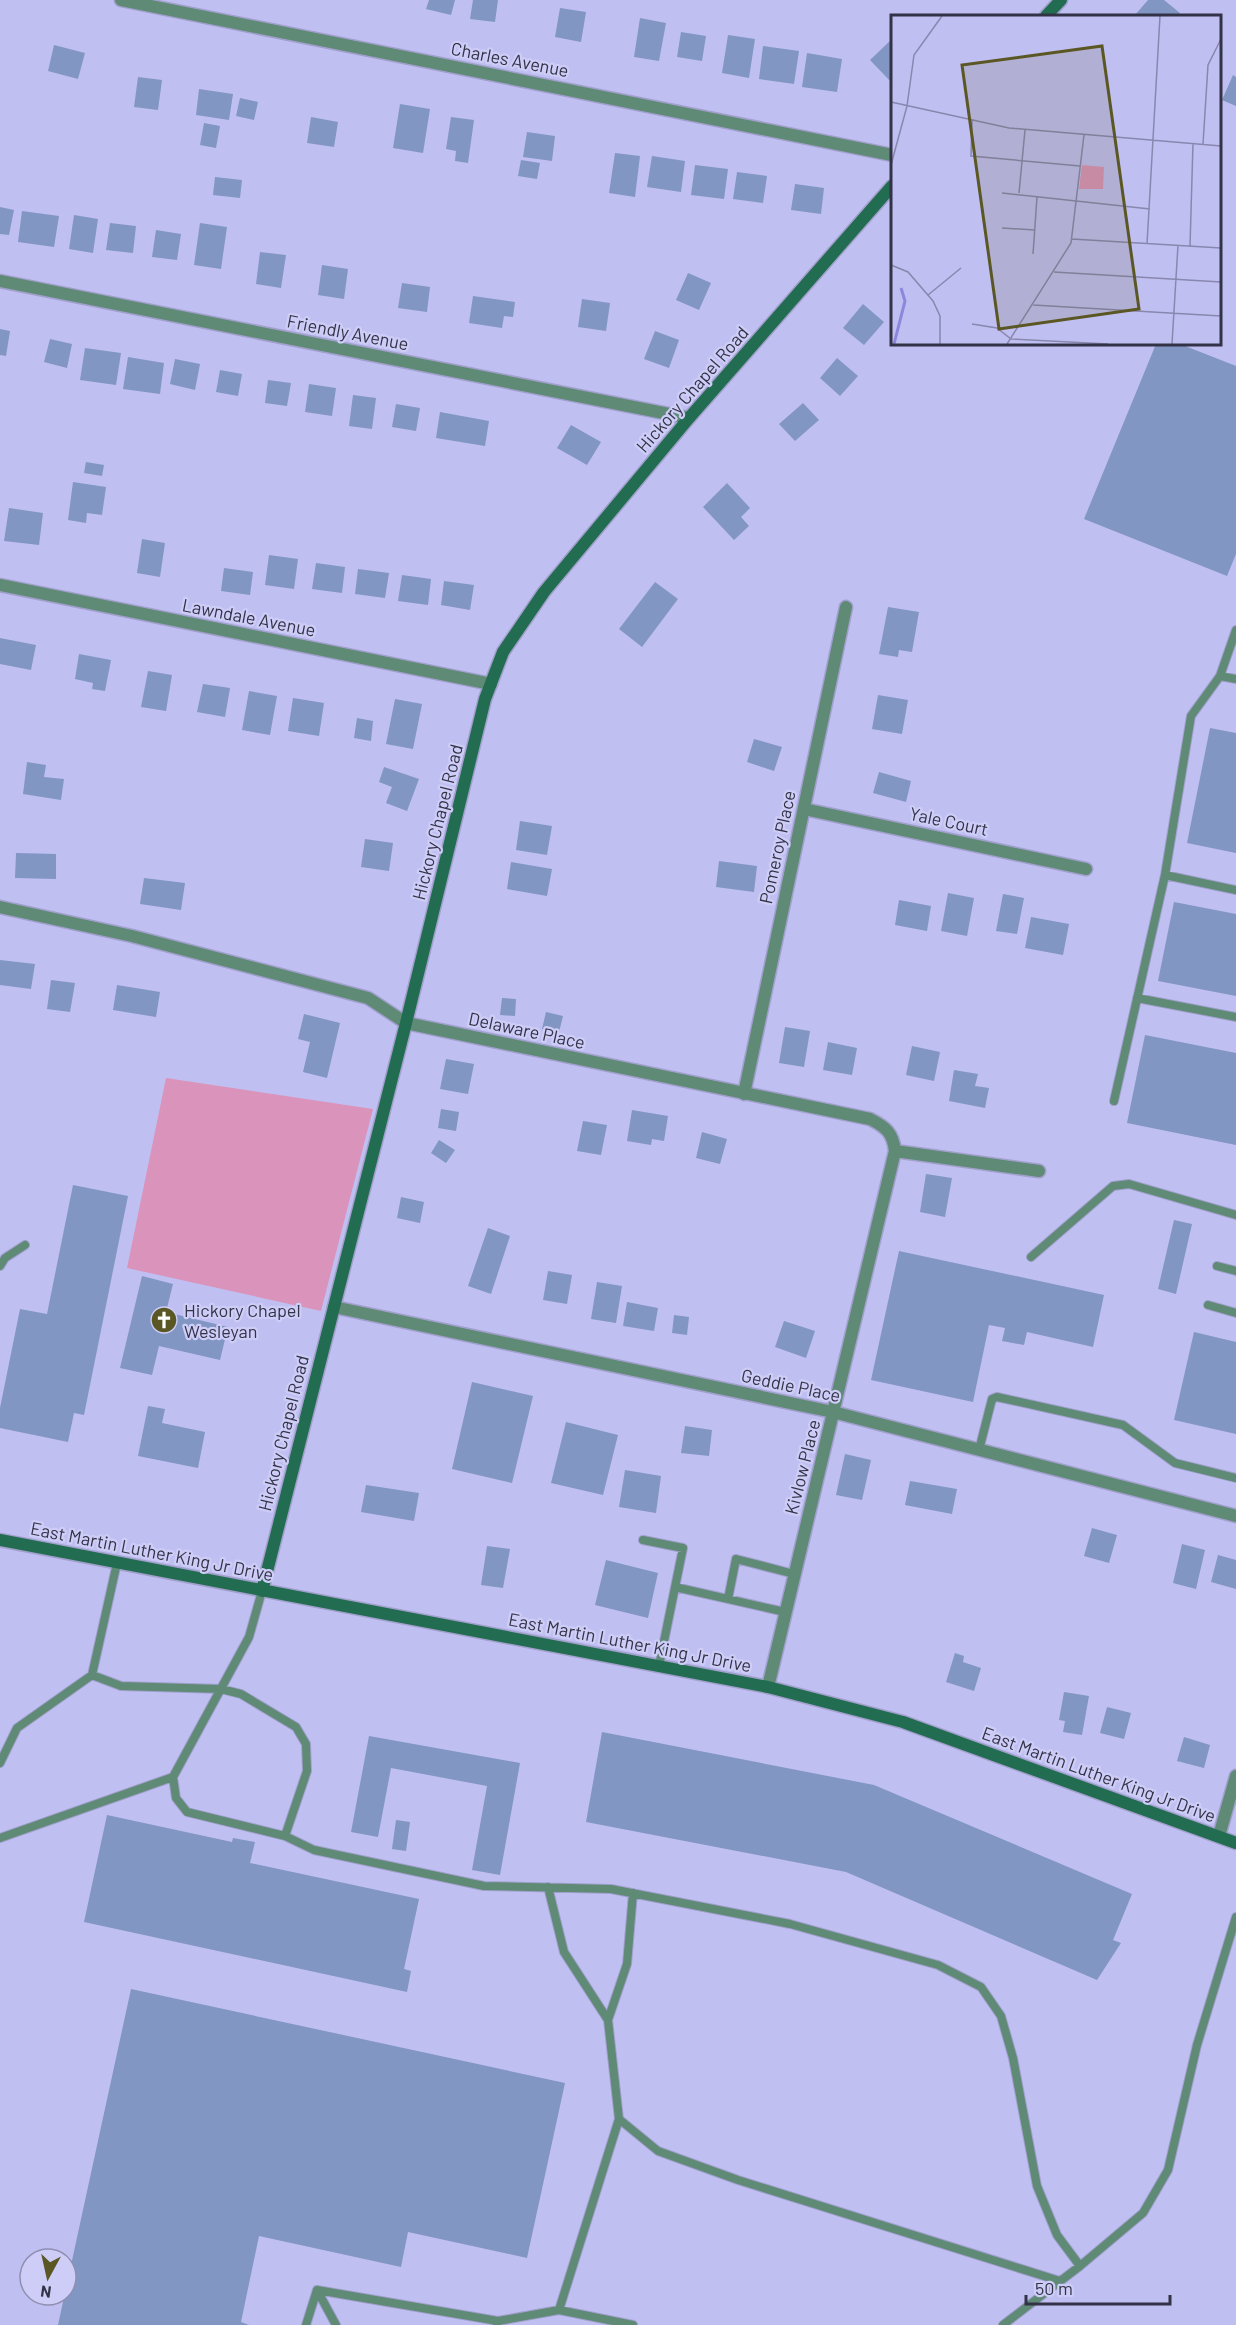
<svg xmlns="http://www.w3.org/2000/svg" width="1236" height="2325" font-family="Barlow,sans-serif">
<rect width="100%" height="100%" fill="#c0bff2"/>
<path fill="#da94bb" d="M166 1078 373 1109 321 1311 127 1268Z"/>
<path fill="#8196c3" d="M429 0H455L451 15 426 9Z
M473 0H498L495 22 470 19Z
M1148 0H1164L1180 13 1177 16H1136L1135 15Z
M560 8 586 12 581 42 555 37Z
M640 18 666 23 659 61 634 57Z
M681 32 706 36 702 61 677 57Z
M728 35 755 39 749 78 722 73Z
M892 39V83L870 60Z
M54 45 85 53 78 79 48 71Z
M763 46 799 51 794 84 759 79Z
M807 53 842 59 837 92 802 87Z
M1233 75 1236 77V106L1222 100Z
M138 77 162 80 158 110 134 107Z
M199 89 233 94 229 120 196 115Z
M240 98 258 102 254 120 236 116Z
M400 104 430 109 423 153 393 148Z
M311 117 338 122 334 147 307 143Z
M451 117 474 120 468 163 455 161 456 151 446 149Z
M204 123 220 126 216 148 200 145Z
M527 132 555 136 552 161 523 157Z
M615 153 640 156 635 197 609 193Z
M652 156 685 161 681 192 647 187Z
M521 160 540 163 537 179 518 176Z
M695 165 728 169 724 199 691 195Z
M737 172 767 176 763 203 733 199Z
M215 177 242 180 240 198 213 195Z
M795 184 824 188 821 214 791 210Z
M0 207 14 210 9 235 0 234Z
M22 211 59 216 54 247 18 242Z
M74 215 98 219 93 253 69 249Z
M110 223 136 226 133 253 106 250Z
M200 223 227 227 221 269 194 265Z
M156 230 181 234 177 260 152 257Z
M260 252 286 255 281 288 256 284Z
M322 265 348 269 344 299 318 295Z
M688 273 711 283 699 310 676 300Z
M402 283 430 287 427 312 398 308Z
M473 296 515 302 513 317 504 316 502 328 469 323Z
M582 299 610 303 606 331 578 327Z
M863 304 884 322 864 345 843 328Z
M0 329 10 331 6 356 0 355Z
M655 331 679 340 669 368 644 359Z
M50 339 72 344 67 368 44 362Z
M1156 344H1180L1236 366V554L1227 576 1084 519Z
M85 348 121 353 116 385 80 380Z
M128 357 164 363 160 394 123 389Z
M837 358 858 376 840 396 820 378Z
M175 359 200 364 195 390 170 384Z
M220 370 242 374 238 396 216 392Z
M268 380 291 383 287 406 265 403Z
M309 384 336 388 332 416 305 412Z
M353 395 376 398 372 429 349 426Z
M803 403 819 420 795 441 779 424Z
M396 404 420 408 416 431 392 427Z
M440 412 489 421 485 446 436 438Z
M571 425 601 442 587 465 557 448Z
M86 462 104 465 102 476 84 473Z
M73 482 106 487 102 515 87 513 86 523 68 520Z
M727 483 750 508 741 517 749 526 734 540 703 507Z
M9 508 43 513 39 545 4 541Z
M142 539 165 543 160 577 137 573Z
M269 555 298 559 294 589 265 585Z
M316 563 345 567 342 593 312 589Z
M224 568 253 572 250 595 221 591Z
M358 569 389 573 385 598 355 594Z
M402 575 431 579 428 605 398 601Z
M444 581 474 585 470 610 441 605Z
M655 582 678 599 642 647 619 629Z
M888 607 919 612 912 652 899 650 898 657 879 654Z
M0 638 36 645 31 670 0 664Z
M79 654 111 660 105 691 92 689 93 683 75 679Z
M148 671 172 675 166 711 141 707Z
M203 684 230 688 225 717 197 712Z
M249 691 277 696 270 735 242 730Z
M878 695 908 700 902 734 872 729Z
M293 698 324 703 319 736 288 731Z
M395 699 422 704 413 749 386 744Z
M357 718 373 721 371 741 354 738Z
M1210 728 1236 733V853L1187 843Z
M754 739 782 747 774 771 747 762Z
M27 762 46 765 44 777 64 779 61 800 23 794Z
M384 767 419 779 407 811 386 803 392 787 379 782Z
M879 772 911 781 906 802 873 793Z
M520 821 552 826 547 855 516 850Z
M365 839 393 843 389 871 361 867Z
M16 853 56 854V879L15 878Z
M719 861 757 866 754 892 716 887Z
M511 862 552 869 547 896 507 889Z
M144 878 185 883 181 910 140 904Z
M948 893 974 898 967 936 941 931Z
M1003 894 1024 898 1017 934 996 931Z
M899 900 931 906 927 931 895 925Z
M1174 902 1236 914V996L1158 981Z
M1031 917 1069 924 1063 955 1025 948Z
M0 960 35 964 31 989 0 985Z
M51 980 75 983 70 1012 47 1009Z
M117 985 160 992 156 1017 113 1010Z
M502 998 516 999 515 1016 500 1015Z
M546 1012 563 1016 559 1032 542 1029Z
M304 1014 340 1023 327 1078 303 1072 310 1042 298 1039Z
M785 1027 810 1031 804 1067 779 1063Z
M1145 1035 1236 1053V1145L1127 1123Z
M828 1042 857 1048 852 1075 823 1070Z
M912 1046 940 1052 934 1081 906 1075Z
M446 1059 474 1064 468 1094 440 1089Z
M954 1070 978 1074 975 1086 989 1088 985 1108 949 1101Z
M441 1109 459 1112 456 1131 438 1128Z
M632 1110 668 1116 664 1141 652 1139 651 1145 627 1141Z
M583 1121 607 1125 601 1155 577 1151Z
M702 1132 727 1139 720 1164 696 1158Z
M439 1140 455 1150 446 1163 431 1153Z
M926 1174 952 1178 945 1217 920 1212Z
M73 1185 128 1196 84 1415 74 1413 68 1442 0 1428V1408L20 1309 47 1314Z
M401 1197 424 1202 420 1223 397 1218Z
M1174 1220 1192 1224 1176 1294 1158 1289Z
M488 1228 510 1236 491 1294 468 1286Z
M899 1251 1104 1295 1093 1347 1027 1332 1024 1345 1002 1341 1005 1328 989 1325 973 1402 871 1380Z
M548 1271 572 1275 567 1304 543 1300Z
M142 1276 173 1284 166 1312 228 1327 220 1360 159 1346 152 1375 120 1368Z
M597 1282 622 1286 616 1323 591 1319Z
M627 1302 658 1308 654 1331 623 1326Z
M674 1315 689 1317 687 1335 672 1333Z
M784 1321 815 1331 806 1358 775 1347Z
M1194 1332 1236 1342V1434L1174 1420Z
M472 1382 533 1396 512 1483 452 1469Z
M148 1406 165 1409 162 1423 205 1432 198 1468 138 1456Z
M566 1422 618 1435 603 1495 551 1483Z
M685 1426 712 1430 709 1456 681 1453Z
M845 1454 871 1460 862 1500 836 1495Z
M625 1470 661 1476 656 1513 619 1507Z
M910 1481 957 1489 952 1514 905 1505Z
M366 1485 419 1493 414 1521 361 1512Z
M1092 1528 1117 1535 1109 1563 1084 1556Z
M1182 1544 1205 1550 1196 1589 1173 1583Z
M487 1546 510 1549 503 1588 481 1585Z
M1218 1555 1236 1560V1589L1211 1582Z
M606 1560 658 1573 648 1618 595 1605Z
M955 1653 964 1656 963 1662 981 1668 974 1691 946 1682Z
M1064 1692 1089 1696 1082 1735 1063 1732 1065 1721 1059 1720Z
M1107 1707 1131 1713 1124 1739 1100 1733Z
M602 1732 874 1785 1132 1894 1113 1940 1121 1943 1097 1980 846 1872 586 1822Z
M369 1736 520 1763 500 1875 472 1870 487 1786 391 1768 378 1837 351 1832Z
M1184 1737 1210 1745 1204 1768 1177 1761Z
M107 1815 232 1842 233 1838 255 1842 250 1863 419 1899 404 1969 411 1971 407 1992 84 1922Z
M396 1820 410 1822 406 1851 392 1849Z
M131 1989 565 2083 527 2258 408 2232 401 2267 259 2236 241 2322 249 2325H58Z"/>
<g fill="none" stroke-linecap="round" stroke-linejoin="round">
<defs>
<path id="lane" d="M1220 676 1236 630
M1236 679 1220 676 1191 716 1165 875 1236 890
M1137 998 1236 1017
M1114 1101 1165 875
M1031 1257 1113 1186 1129 1184 1236 1215
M0 1266 5 1258 25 1245
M1217 1266 1236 1271
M1208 1305 1236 1313
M979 1450 992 1399 997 1397 1123 1425 1175 1463 1236 1478
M643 1540 683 1548 659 1666
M675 1587 785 1612
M262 1591 249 1637 173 1777 176 1798 187 1812 285 1836 314 1850 484 1886 611 1889 790 1924 938 1965 981 1987 1001 2016 1013 2058 1037 2186 1057 2235 1080 2266
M728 1599 736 1559 794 1574
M92 1675 121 1686 221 1689 241 1694 296 1727 306 1744 307 1771 285 1836
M0 1763 17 1728 92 1675 117 1563
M0 1838 173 1777
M548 1887 564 1952 608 2020 627 1964 633 1893
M608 2020 619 2119 658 2151 738 2180 1060 2281
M619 2119 559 2310 633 2325
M317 2290 336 2325
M497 2324 498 2321 559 2310
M306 2325 317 2290 498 2321
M1003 2325 1080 2266 1143 2213 1168 2170 1197 2045 1236 1917"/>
<path id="street" d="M121 0 892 155
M0 281 689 418
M0 585 491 684
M804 809 1086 869
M0 907 132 936 368 998 406 1023 870 1119C886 1127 893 1133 895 1151L768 1687
M744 1094 846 607
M895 1151 1039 1171
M334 1307 833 1412 1236 1516
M1219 1836 1236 1776"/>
<path id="secondary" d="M1046 16 1061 0
M0 1540 768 1687 903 1722 1236 1843
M262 1591 406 1023 485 699 503 652 544 592 689 418 892 186"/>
</defs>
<use href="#lane" stroke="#a1a0cc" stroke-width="10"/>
<use href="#street" stroke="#a1a0cc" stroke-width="15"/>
<use href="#secondary" stroke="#a1a0cc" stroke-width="15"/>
<use href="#lane" stroke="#5e8a76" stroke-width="8"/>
<use href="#street" stroke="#5e8a76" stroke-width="12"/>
<use href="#secondary" stroke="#226c51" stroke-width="12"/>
</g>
<defs>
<symbol id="church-disc" viewBox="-11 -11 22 22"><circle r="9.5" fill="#5b5724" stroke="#cdcdf7"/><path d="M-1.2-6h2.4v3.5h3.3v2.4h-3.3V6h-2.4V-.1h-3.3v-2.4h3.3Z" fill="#fff"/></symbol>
</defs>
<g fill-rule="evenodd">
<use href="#church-disc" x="149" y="1305" width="30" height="30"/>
</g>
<g text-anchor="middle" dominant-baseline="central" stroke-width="4.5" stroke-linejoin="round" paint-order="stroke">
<g font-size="18" fill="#333347" stroke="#cdcdf7">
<text transform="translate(510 59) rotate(11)">Charles Avenue</text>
<text transform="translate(348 332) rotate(11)">Friendly Avenue</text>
<text transform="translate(692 389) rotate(-49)">Hickory Chapel Road</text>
<text transform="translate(249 617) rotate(11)">Lawndale Avenue</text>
<text transform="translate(949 821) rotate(12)">Yale Court</text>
<text transform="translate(437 822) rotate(-76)">Hickory Chapel Road</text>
<text transform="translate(777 847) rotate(-78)">Pomeroy Place</text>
<text transform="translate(527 1030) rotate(12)">Delaware Place</text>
<text transform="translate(791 1385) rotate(12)">Geddie Place</text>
<text transform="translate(283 1433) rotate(-76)">Hickory Chapel Road</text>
<text transform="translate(802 1467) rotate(-76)">Kivlow Place</text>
<text transform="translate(152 1551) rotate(11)">East Martin Luther King Jr Drive</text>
<text transform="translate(630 1642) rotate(11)">East Martin Luther King Jr Drive</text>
<text transform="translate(1099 1774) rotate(20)">East Martin Luther King Jr Drive</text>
</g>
<g font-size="18" fill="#333347" stroke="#cdcdf7" text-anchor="start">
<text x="184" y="1310">Hickory Chapel<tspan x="184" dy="21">Wesleyan</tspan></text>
</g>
</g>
<g transform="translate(891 15)">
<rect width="330" height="330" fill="#c0bff2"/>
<path d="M191 150 213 152 212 174H188Z" fill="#da94bb"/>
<path fill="none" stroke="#8c87dd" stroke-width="3" d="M3 329 14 286 10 273"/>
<path fill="none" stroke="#8887ae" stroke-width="1.5" d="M0 87 118 113 330 131M81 105 80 141 189 151M312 129 317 50 330 24M0 150 16 91 23 40 51 1M111 178 259 194M128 178 134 115M111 213 144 215M181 224 330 233M256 229 269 1M299 231 302 128M142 239 146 182M0 250 17 257 42 286 49 301V329M163 257 330 267M37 280 70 253M142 290 330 301M81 309 106 313 120 324 217 329M116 329 180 228 193 120M281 329 287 230"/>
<path fill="#5b5724" fill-opacity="0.15" stroke="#5b5724" stroke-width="3" d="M211 31 248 294 108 314 71 50Z"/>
<rect width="330" height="330" fill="none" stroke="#333347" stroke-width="3"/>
</g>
<g transform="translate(48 2277) rotate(188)"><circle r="28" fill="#cdcdf7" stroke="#8f8fb1" stroke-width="1.5"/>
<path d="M0-4.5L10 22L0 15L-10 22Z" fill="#5b5724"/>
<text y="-9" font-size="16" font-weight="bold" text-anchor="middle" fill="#333347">N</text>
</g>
<path d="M1026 2295v9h144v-9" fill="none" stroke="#333347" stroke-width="3"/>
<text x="1035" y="2295" font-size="18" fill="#333347" stroke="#cdcdf7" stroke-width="4.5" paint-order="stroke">50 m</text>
</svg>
